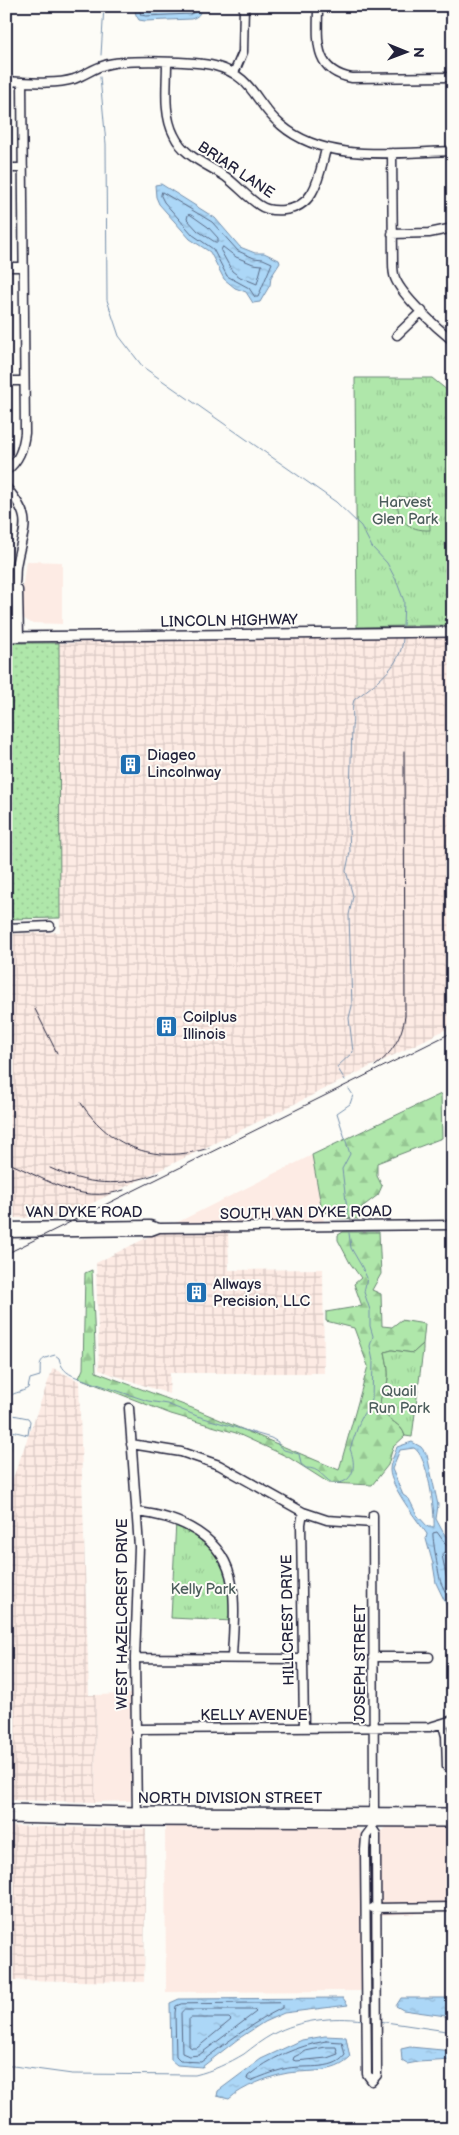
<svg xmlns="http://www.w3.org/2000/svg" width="459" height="2135" font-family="'Balsamiq Sans',sans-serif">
<defs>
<pattern id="industrial-grid" width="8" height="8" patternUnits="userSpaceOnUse" patternTransform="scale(1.25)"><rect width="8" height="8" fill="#fdebe4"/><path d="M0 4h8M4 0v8" fill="none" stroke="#d9c9c4"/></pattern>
<pattern id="grass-dots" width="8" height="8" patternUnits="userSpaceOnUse" patternTransform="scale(1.25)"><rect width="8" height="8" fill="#afe7aa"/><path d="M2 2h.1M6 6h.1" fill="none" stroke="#96c693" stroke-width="1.8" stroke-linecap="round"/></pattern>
<pattern id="forest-firs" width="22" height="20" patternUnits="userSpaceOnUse" patternTransform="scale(1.25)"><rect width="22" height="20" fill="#afe7aa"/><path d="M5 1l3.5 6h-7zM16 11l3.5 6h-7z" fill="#96c693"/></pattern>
<pattern id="park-tufts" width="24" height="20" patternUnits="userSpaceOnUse" patternTransform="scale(1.25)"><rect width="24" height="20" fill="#afe7aa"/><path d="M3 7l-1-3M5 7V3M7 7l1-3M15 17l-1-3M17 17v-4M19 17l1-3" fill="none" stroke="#96c693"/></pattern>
<pattern id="water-ripples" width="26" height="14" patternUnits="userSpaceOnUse" patternTransform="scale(1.25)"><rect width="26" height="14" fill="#acd7f7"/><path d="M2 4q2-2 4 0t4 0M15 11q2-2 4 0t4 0" fill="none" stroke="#94b8d5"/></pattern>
</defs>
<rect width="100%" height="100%" fill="#fdfcf7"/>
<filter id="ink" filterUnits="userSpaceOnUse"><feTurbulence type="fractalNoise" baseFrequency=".02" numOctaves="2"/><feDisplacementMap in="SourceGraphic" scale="10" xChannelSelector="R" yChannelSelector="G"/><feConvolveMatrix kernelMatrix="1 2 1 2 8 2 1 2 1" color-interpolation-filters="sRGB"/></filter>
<g filter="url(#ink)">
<path fill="#fdebe4" d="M26 561 62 562V624L31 623 23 618V584Z
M312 1155 324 1222 176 1223Z
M130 1694 131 1801 95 1802 96 1695Z
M165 1824 212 1827H353L360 1832 363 1838 361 1991 166 1992Z
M391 1824 453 1825V1912L380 1915V1836L382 1830Z"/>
<path fill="url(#industrial-grid)" d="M325 636H453V1026L62 1218H6V934L60 932 59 643H76L86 640 130 641 242 638 249 640 324 639Z
M228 1232 229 1270 323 1269 324 1373H170L169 1394 99 1370 96 1263 156 1233Z
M53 1368 79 1381 89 1695H96L95 1802 6 1800V1486L13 1478Z
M6 1826 146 1829 144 1982 6 1980Z"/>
<path fill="url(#grass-dots)" stroke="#688472" d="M6 643H59L60 918 6 919Z"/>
<path fill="url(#forest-firs)" stroke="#688472" d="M441 1094 442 1138 377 1163V1176L382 1186 378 1195 362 1207 359 1219 337 1218 335 1215 322 1211 312 1155Z
M343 1232H379L381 1274 372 1290 381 1294 382 1326 392 1327 401 1320 425 1324 423 1344 413 1353 392 1350 385 1352C387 1362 390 1374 387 1384 384 1393 377 1400 382 1410 387 1421 402 1423 405 1436L393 1447 388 1465 372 1485 329 1483 288 1457 236 1433 171 1414 79 1378 83 1369 85 1273 92 1270 96 1372 192 1408 339 1470 368 1366 354 1328 326 1321V1312L362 1306 354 1284 361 1278 350 1263 338 1240V1235Z"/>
<path fill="url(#park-tufts)" stroke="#688472" d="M355 378H432L453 395V625L357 627Z
M423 1344V1350L412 1437 405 1436C402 1423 387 1421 382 1410 377 1399 384 1393 387 1384 390 1374 387 1362 385 1352L392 1350 413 1353Z
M176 1521 200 1532 227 1568 233 1621 171 1618Z"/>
<path fill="#afe7aa" stroke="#688472" d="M398 497 427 498 429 500 430 530C408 531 395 519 398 497Z"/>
<path fill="url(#water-ripples)" stroke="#758fac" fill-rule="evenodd" d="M134 6H201C201 14 198 17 191 19L145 21 139 20 136 15Z
M161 184 215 218 240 247 255 253H264L279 260 280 263 271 277 270 285 260 302 253 303 246 292 235 288 224 279 210 252 190 239 159 204 156 197 155 185Z
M412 1442 421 1447 427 1455 438 1505 436 1519 443 1532 453 1545V1625L447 1606 436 1583 433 1564 426 1539 427 1534C417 1520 390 1486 390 1470 390 1462 395 1454 397 1447ZM414 1448C428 1456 435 1511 434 1527H428L417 1515 409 1499 403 1495 392 1469 400 1450Z
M343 1998 348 2005 284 2013 264 2022 238 2039 202 2067 177 2065 171 2060 170 2003 179 1999Z
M401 1998H453V2017L403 2010 396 2006Z
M325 2036 346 2037 350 2058C334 2074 310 2070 288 2073 270 2076 242 2087 229 2099L217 2096 218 2091 261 2059 302 2040Z
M410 2047 453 2051V2060L418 2062 407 2064 402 2061 401 2049Z"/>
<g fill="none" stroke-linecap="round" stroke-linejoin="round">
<path stroke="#596a86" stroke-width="1" d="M139 6 141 15 146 16 190 14 195 12 196 6
M162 192 212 222 238 251 254 258 263 259 272 263 258 297H255L249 288 227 276 213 249 193 235 164 202 161 196Z
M191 215 208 227 218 238V242H215L198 231 187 219 188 215Z
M223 247 236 257 253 264 262 265 257 284 240 277 232 271 221 251Z
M453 1547 447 1546 437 1532 433 1533C432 1537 439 1577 441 1583 445 1592 450 1599 453 1608
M453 1554 444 1552 442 1555 447 1580 453 1592
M280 2003 282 2005V2008C252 2023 227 2042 201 2062L180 2061 176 2057 175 2013 176 2006 181 2004Z
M184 2010H254L256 2012 199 2055 189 2056 182 2053 181 2013Z
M191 2018H229L231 2020 197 2048H192L189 2046V2020Z
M326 2041 342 2042 345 2055C333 2072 302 2064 284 2069 272 2072 261 2077 250 2081L247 2079 248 2076C270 2058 297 2046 326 2041Z
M326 2047H336L338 2054 327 2058 296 2061 293 2060 294 2057 306 2051Z"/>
<path stroke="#758fac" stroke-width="1" d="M101 55 104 6
M100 77 106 144 107 300 119 336 143 367 336 502 361 526 372 547 387 563 396 580 404 601 403 626
M345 1080 337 1067 353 1052 349 1018 352 1006 349 915 353 896 346 871 350 852 349 829 352 727C354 718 351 708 354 700 374 684 402 667 403 638
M348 1217 342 1169 350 1154 337 1113 350 1104 353 1095 349 1089
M6 1399C12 1392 21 1393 28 1388L30 1379 40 1376C41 1361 37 1360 55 1355L59 1358C61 1368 66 1373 76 1377L148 1401 167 1404 197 1416 271 1438 278 1442V1445L284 1450 299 1454 301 1464 306 1468C320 1468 321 1476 332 1483 354 1485 357 1466 350 1449L361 1418 372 1400 373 1361 370 1346 373 1336 370 1326V1310L364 1292 367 1278 362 1267 351 1248 349 1233
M6 1412 8 1414 28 1418 30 1421 28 1435 12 1431 11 1449 6 1460
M379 2021 453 2032
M6 2065 72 2074 195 2075C212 2071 229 2063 244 2054 253 2047 262 2040 273 2034 300 2020 332 2016 363 2020"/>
<defs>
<path id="minor" d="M318 6C318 38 312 71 352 78L453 77
M167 63C167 86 163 114 174 135 184 157 207 164 226 177 238 186 247 197 259 205 266 210 275 211 284 210 316 207 319 175 326 149
M234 73 243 52 244 6
M6 81C28 82 54 85 74 79 85 75 94 68 105 65 123 59 197 61 215 66 254 76 254 103 281 125 326 164 397 152 453 151
M392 153 393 262C393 267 393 273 395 278 402 296 437 328 453 341
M6 168H23
M392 234 429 233 453 228
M6 267H23
M397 335 422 311
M6 381H24
M6 471C19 461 23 449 25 433L22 82
M6 487C36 522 22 528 16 567 15 575 17 584 12 590L13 637
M15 586 18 590 19 637
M6 928 50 926
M6 1227 150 1225 159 1228 453 1225
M6 1233 151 1231 159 1228
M129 1408 139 1547 135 1658 137 1818
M131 1444 181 1452 219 1465 303 1512 327 1520 373 1523
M136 1512C179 1516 225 1537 232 1584 236 1608 233 1633 232 1657
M303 1512 301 1524 304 1728
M373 1657H429
M135 1658 302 1659
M443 1725 446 1736 447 1767
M135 1729 430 1727 453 1720
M372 1828 366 1836 365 1850 367 2074 372 2081 377 2075 376 1834 372 1828 374 1812 373 1515
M373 1908 453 1907"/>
<path id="major" d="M6 637 453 632
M6 1809 137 1812 453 1813
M6 1818 137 1821 453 1822"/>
</defs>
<use href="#minor" stroke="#22223b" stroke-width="11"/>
<use href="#major" stroke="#22223b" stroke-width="12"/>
<use href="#minor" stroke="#fdfcf7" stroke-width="8"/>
<use href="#major" stroke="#fdfcf7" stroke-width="9"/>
<path stroke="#22223b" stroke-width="1" d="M34 1007 57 1053
M375 1066C392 1054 402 1037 405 1016L404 751
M81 1103C112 1150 157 1164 209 1148
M6 1162C47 1178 77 1205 124 1190
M50 1168C87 1185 120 1188 159 1173
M6 1254 453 1032"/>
</g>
</g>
<defs>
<symbol id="building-square" viewBox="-11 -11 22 22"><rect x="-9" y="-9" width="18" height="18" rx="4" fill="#1f6fb2" stroke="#fdfcf7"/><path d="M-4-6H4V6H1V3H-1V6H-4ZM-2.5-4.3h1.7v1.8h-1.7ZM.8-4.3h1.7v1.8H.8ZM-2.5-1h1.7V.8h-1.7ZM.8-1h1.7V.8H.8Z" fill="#fff"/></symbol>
</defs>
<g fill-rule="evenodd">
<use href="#building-square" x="118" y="752" width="25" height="25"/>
<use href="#building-square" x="154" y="1014" width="25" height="25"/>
<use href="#building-square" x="184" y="1280" width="25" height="25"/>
</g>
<g text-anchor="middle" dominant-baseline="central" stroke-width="4" stroke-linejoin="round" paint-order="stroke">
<g font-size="15" fill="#22223b" stroke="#fdfcf7">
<text transform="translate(236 170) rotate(34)">BRIAR LANE</text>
<text transform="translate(229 621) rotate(-1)">LINCOLN HIGHWAY</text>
<text x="84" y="1212">VAN DYKE ROAD</text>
<text transform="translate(306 1213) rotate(-1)">SOUTH VAN DYKE ROAD</text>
<text transform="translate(122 1614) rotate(-90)">WEST HAZELCREST DRIVE</text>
<text transform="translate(288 1620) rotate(-91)">HILLCREST DRIVE</text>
<text transform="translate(360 1664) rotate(-90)">JOSEPH STREET</text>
<text x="254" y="1715">KELLY AVENUE</text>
<text x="230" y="1798">NORTH DIVISION STREET</text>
</g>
<g font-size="15" fill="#4c5d5c" stroke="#fdfcf7">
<text x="405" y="502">Harvest<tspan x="405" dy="17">Glen Park</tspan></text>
<text x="399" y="1391">Quail<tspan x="399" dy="17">Run Park</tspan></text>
<text x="203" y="1589">Kelly Park</text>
</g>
<g font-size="15" fill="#22223b" stroke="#fdfcf7" text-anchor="start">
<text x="147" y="755">Diageo<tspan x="147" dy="17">Lincolnway</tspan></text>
<text x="183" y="1017">Coilplus<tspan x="183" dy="17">Illinois</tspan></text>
<text x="213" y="1284">Allways<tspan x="213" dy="17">Precision, LLC</tspan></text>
</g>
</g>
<rect width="459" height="2135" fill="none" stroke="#fdfcf7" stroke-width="25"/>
<rect x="12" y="12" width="434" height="2110" fill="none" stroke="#22223b" stroke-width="2" filter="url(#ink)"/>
<g transform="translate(406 52) rotate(91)" stroke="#fdfcf7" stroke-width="4" paint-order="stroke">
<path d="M0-4L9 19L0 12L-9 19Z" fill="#22223b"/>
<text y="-8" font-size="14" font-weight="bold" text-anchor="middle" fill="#22223b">N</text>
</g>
</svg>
